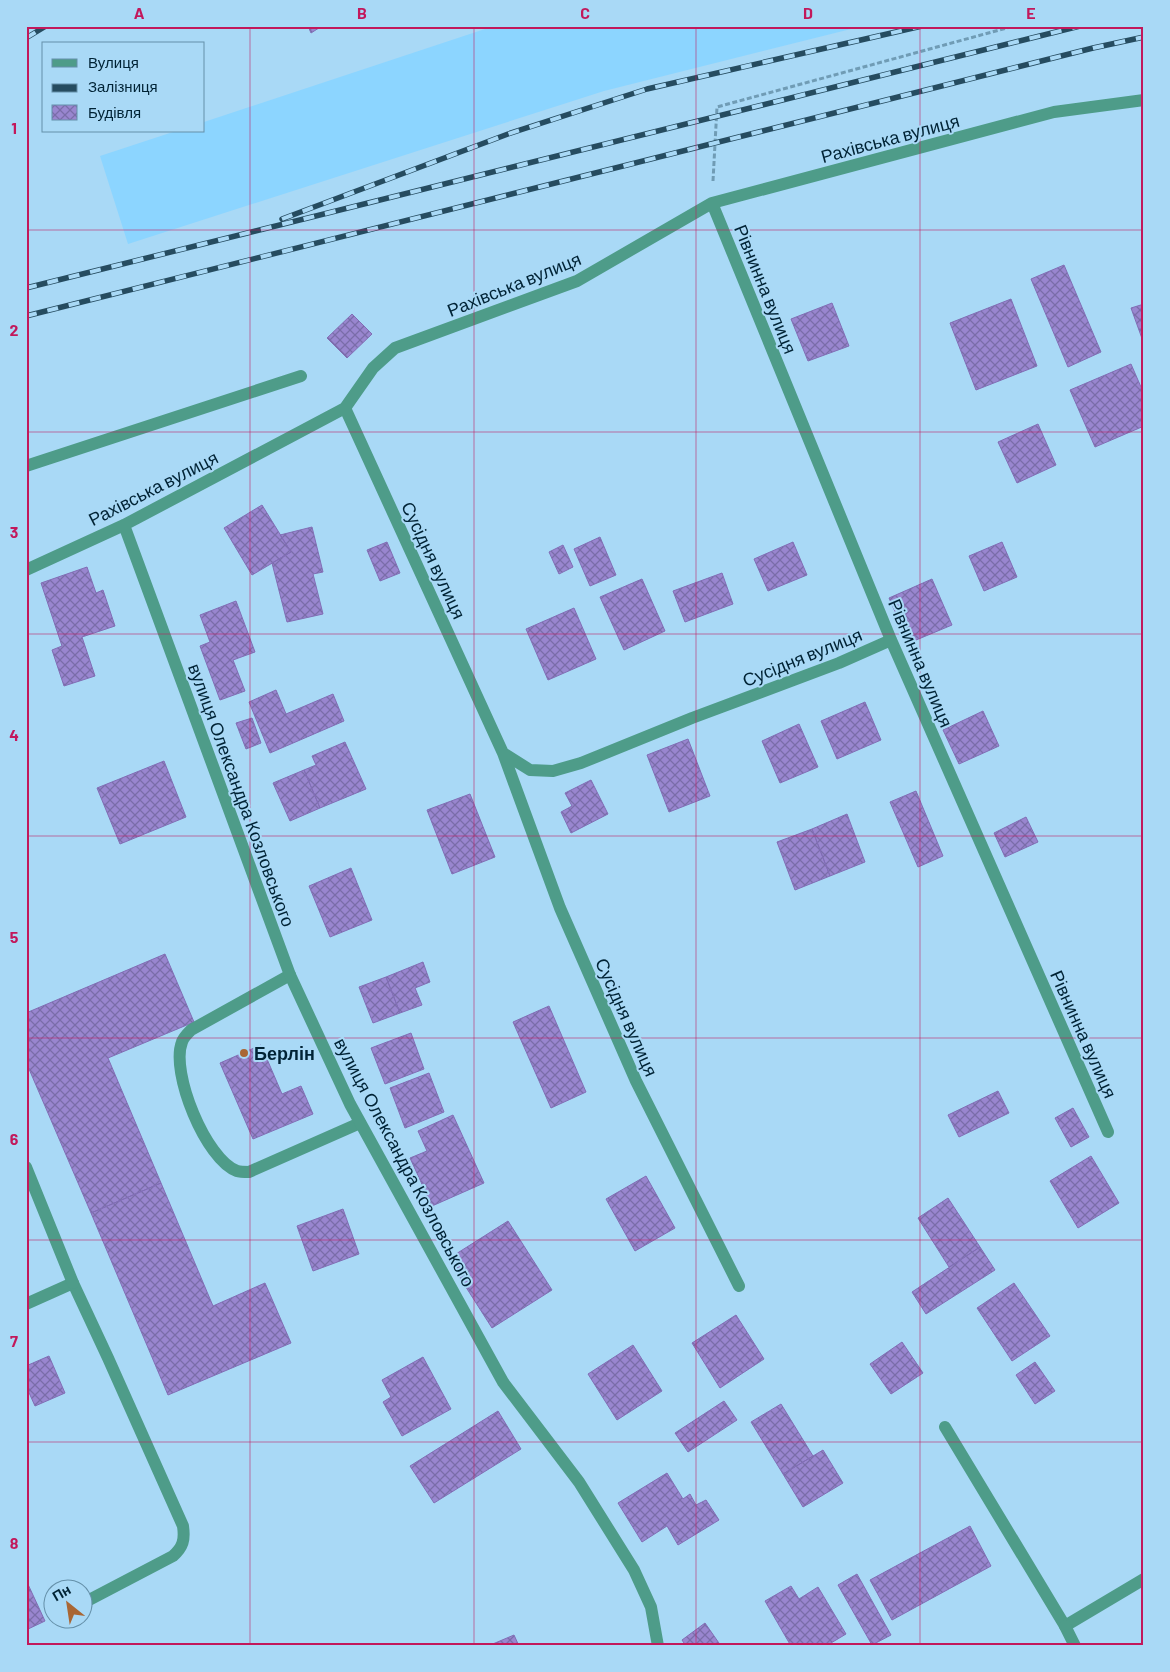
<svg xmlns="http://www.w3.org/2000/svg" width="1170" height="1672" font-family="Barlow,sans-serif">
<defs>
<pattern id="building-cross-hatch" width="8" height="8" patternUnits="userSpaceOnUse" patternTransform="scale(1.25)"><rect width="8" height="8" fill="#9986cf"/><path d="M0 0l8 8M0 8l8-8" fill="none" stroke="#7a6da9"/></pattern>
</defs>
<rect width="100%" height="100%" fill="#a9d9f6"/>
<path fill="#8cd5ff" d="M494 26H863L604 91 128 244 100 156 176 131H204V122Z"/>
<path fill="url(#building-cross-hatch)" stroke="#816eb5" d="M308 26H322L311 33Z
M1064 265 1101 352 1068 367 1031 279Z
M1011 299 1037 366 976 390 950 323Z
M832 303 849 346 808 361 791 319Z
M1144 304V344L1131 308Z
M352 314 372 334 347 358 327 338Z
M1131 364 1144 394V426L1095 447 1070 390Z
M1038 424 1056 465 1017 483 998 442Z
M262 505 291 552 252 575 224 528Z
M312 527 323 572 313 574 323 614 287 622 272 563 291 552 280 535Z
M600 537 616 575 590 586 574 549Z
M387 542 400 573 380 581 367 550Z
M793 542 807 575 768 591 754 559Z
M1002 542 1017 577 984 591 969 556Z
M563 545 573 567 559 574 549 552Z
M87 567 96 593 103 590 115 626 82 637 95 676 64 686 52 650 62 646 41 583Z
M722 573 733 604 685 622 673 591Z
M642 579 665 631 624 650 600 597Z
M932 579 952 625 909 643 889 598Z
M236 601 255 652 233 660 245 691 220 700 200 646 210 642 200 615Z
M574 608 596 659 548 680 526 629Z
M276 690 286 714 333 694 344 721 270 753 249 702Z
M865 702 881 740 837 759 821 721Z
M983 711 999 746 959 764 943 730Z
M252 718 261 743 246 749 236 723Z
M799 724 818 767 780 783 762 741Z
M688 739 710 796 669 812 647 755Z
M345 742 366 789 320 808 304 770 316 765 312 756Z
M164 761 186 817 120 844 97 788Z
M304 770 320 808 290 821 273 783Z
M591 780 608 814 571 833 561 812 572 806 565 793Z
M916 791 943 856 918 867 890 802Z
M470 794 495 857 452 874 427 810Z
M847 814 865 862 830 876 812 829Z
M1026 817 1038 842 1005 857 994 833Z
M812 829 830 876 795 890 777 842Z
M351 868 372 920 330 937 309 886Z
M165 954 194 1022 108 1058 161 1183 91 1213 26 1062V1013Z
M423 962 430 982 415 988 422 1005 400 1013 386 977Z
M386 977 400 1013 373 1023 359 987Z
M549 1006 586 1092 551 1108 513 1022Z
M411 1033 424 1069 385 1084 371 1048Z
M261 1045 282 1094 301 1086 313 1114 253 1139 220 1063Z
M429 1073 444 1112 405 1128 390 1088Z
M998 1091 1009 1113 959 1137 948 1115Z
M1073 1108 1089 1137 1071 1147 1055 1118Z
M453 1115 484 1183 432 1206 410 1158 427 1151 418 1131Z
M1091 1156 1119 1203 1078 1228 1050 1181Z
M646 1176 675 1228 635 1251 606 1199Z
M161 1183 213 1306 265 1283 291 1343 168 1395 91 1213Z
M948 1198 980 1247 949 1267 918 1218Z
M343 1209 359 1254 313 1271 297 1226Z
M508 1221 552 1290 492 1328 448 1259Z
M980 1247 995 1270 926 1314 912 1292Z
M1014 1283 1050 1336 1012 1361 977 1308Z
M736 1315 764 1359 720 1388 692 1343Z
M902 1342 923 1373 891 1394 870 1364Z
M633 1345 662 1391 617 1420 588 1374Z
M49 1356 65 1393 35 1406 26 1386V1366Z
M423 1357 451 1409 402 1436 383 1402 391 1397 382 1380Z
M1035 1362 1055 1391 1035 1404 1016 1375Z
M724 1401 737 1420 688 1452 675 1433Z
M781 1404 813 1456 783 1474 751 1422Z
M498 1411 521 1449 434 1503 410 1466Z
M823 1450 843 1483 803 1507 783 1474Z
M667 1473 683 1499 690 1494 696 1505 706 1500 719 1520 678 1545 667 1526 642 1542 618 1503Z
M970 1526 991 1566 892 1620 870 1580Z
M857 1574 891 1635 872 1645 838 1585Z
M26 1580 45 1621 26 1630Z
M791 1586 799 1599 818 1587 846 1634 826 1646H791L765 1601Z
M705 1623 721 1646H686L682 1640Z
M514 1635 519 1646H488Z"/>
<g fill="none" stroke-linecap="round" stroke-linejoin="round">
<path stroke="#709cb5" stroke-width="3" stroke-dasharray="5 2.5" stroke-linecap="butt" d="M713 181 717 107 1014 26"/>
<path stroke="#4e9c89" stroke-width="12" d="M26 466 301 376
M290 975 191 1030C188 1033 183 1038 182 1042 170 1072 206 1160 237 1171 240 1172 245 1172 249 1172L360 1123
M26 1304 73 1283 108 1358 183 1526C185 1540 183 1547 173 1556L89 1600
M945 1427 1065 1626 1144 1579"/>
<path stroke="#4e9c89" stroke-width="12" d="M712 203 891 640 1108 1132
M345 408 503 753 560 908 636 1081 739 1286
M124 525 290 975 350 1104 503 1382 579 1482 634 1570 651 1607 658 1646
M26 570 124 525 345 408 373 368 395 348 577 281 712 203 1054 112 1144 100
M503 753 530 770 553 771 581 763 692 718 839 663 891 640
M26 1167 73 1283
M1065 1626 1075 1646"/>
<defs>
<path id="rail" d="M26 38 46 26
M282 219 508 134 647 89 922 26
M26 288 1080 26
M26 316 1093 48 1144 37"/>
</defs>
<use href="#rail" stroke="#264c60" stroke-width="5.5"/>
<use href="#rail" stroke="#a9d9f6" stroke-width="4" stroke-dasharray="11" stroke-linecap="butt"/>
</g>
<path fill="none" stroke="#c2185b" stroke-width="1" stroke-opacity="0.55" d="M250 26V1646M474 26V1646M696 26V1646M920 26V1646M26 230H1144M26 432H1144M26 634H1144M26 836H1144M26 1038H1144M26 1240H1144M26 1442H1144"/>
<circle fill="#a96634" stroke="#a9d9f6" stroke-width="2" cx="244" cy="1053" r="5"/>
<g text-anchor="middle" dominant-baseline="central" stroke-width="4" stroke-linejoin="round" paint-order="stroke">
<g font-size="18" fill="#002335" stroke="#a9d9f6">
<text transform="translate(890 138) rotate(-15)">Рахівська вулиця</text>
<text transform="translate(514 284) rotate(-22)">Рахівська вулиця</text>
<text transform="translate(766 289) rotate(68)">Рівнинна вулиця</text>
<text transform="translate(153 488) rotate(-27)">Рахівська вулиця</text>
<text transform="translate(434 560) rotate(65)">Сусідня вулиця</text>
<text transform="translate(802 657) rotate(-22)">Сусідня вулиця</text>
<text transform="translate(921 663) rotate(67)">Рівнинна вулиця</text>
<text transform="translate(242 795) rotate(70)">вулиця Олександра Козловського</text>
<text transform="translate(627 1017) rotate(66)">Сусідня вулиця</text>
<text transform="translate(1084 1034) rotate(66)">Рівнинна вулиця</text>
<text transform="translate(405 1162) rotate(62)">вулиця Олександра Козловського</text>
</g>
<g font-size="18" font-weight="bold" fill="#002335" stroke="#a9d9f6" text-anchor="start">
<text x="254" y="1053">Берлін</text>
</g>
</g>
<rect width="1170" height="1672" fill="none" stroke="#a9d9f6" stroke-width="55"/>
<rect x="42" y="42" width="162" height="90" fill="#a9d9f6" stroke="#6590a9"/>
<rect x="52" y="59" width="25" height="8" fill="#4e9c89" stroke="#6590a9"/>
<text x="88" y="68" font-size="15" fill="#002335">Вулиця</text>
<rect x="52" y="84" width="25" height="8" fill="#264c60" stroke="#6590a9"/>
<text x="88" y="92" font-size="15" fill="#002335">Залізниця</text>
<rect x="52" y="105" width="25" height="15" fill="url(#building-cross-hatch)" stroke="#6590a9"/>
<text x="88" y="118" font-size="15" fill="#002335">Будівля</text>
<g transform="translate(68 1604) rotate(330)"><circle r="24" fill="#a9d9f6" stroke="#6590a9"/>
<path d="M0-4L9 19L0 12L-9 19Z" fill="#a96634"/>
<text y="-8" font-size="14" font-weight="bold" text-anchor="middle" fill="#002335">Пн</text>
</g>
<rect x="28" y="28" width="1114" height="1616" fill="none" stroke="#c2185b" stroke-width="2"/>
<g font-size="16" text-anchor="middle" font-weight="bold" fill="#c2185b">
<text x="139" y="19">A</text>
<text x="362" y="19">B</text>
<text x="585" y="19">C</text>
<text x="808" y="19">D</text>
<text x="1031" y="19">E</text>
<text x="14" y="134">1</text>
<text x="14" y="336">2</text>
<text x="14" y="538">3</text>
<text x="14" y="741">4</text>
<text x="14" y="943">5</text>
<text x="14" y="1145">6</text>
<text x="14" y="1347">7</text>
<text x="14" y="1549">8</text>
</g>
</svg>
